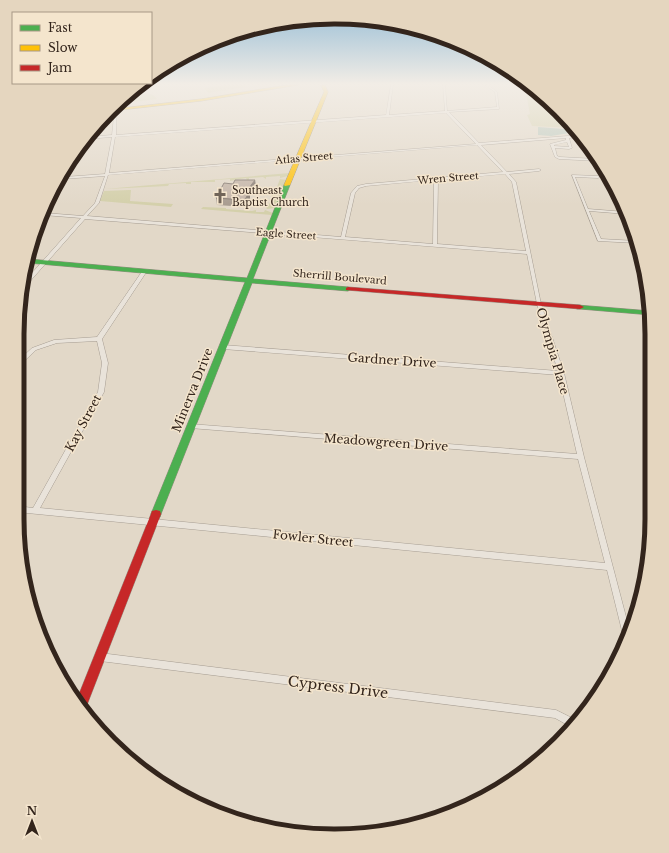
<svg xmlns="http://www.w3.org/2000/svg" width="669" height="853" font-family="'Libre Baskerville',serif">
<rect width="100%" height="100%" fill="#e2d8c8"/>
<path fill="#d4d0ab" d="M226 85H244L246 87 208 93 204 88Z
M132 94C140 94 153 91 157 99L133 102 131 101Z
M526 94H540L575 128 532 126 527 115 530 114Z
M290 173 288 176 280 178V176L266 177V179L263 177 249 178V180H247L246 178 230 181V179L215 180V182H191V184H186V183L169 184 168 186 105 189Z
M280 179 287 180 275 208 267 209 265 206H268L273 196 271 195 272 192H275Z
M129 190H131L130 201 173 204 171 207 100 201 104 191Z
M203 207 226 208V209L252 211 256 210V212H264L265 210 273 213 272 215 201 209Z"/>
<path fill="#b4c5b9" d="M538 127 576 130 579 133H569L551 136 538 135Z"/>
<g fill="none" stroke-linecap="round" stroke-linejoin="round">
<defs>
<path id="street" d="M391 85H393L389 115 445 111 443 85H445L447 111 497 107 495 92 485 85H488L497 92 499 109 449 112 479 143 580 135 582 137 569 138 572 148 569 149 555 148 557 156 560 157 597 159 599 161 559 159 555 157 550 144 566 140V138L481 145 507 172 539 169 541 170 539 171 509 174 516 182 541 304 564 373 584 457 630 632 626 642H625L624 639 607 570 17 512V506L33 508 98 392 102 363 97 341 57 343 36 350 20 365 17 366 18 361 32 348 54 340 97 337 143 270H145L147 271 102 339 108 363 104 392 40 508 605 563 578 459 190 428 187 426 190 424 577 454 559 375 223 349 220 347 223 345 558 371 537 304 527 254 85 219 25 287H23L24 282 81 218 43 215 44 213 83 216 95 203 105 176 62 179 64 177 105 174 112 137 85 139 86 137 112 135 115 107 117 104 116 135 386 115ZM446 113 476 144 109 173 115 137ZM567 142 569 147 554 146V145ZM477 145 503 172 366 184 357 186 351 193 341 237 87 216 99 203 108 175ZM505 174 512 182 526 251 437 244 438 180ZM434 180 433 244 345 237 355 193 359 188 366 186Z
M572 175 598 176 600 177 598 178 575 177 588 209 626 212 627 214 589 211 601 239 637 241V243L598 241Z
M100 653 556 710 576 720 571 727 555 718 100 661 97 660 96 657 97 654Z"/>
<path id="fast" d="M287 183 290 185 253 279 348 287 351 289 348 291 252 283 161 514 160 517 156 518 152 517 151 514 245 282 28 263 29 259 247 278 284 185Z
M577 305 651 311V315L580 309H577Z"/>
<path id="slow" d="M287 85H298L201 101 111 111 113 109 201 99Z
M321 85H325L328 92 290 185 285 186 284 185 324 92Z"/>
<path id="jam" d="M348 287 580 305 584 307 580 309 346 290V288Z
M156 510 160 511 161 514 85 710 77 699 151 514 152 511Z"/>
</defs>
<use href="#street" stroke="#a69d92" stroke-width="1"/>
<use href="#fast" stroke="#968d82" stroke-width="1"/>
<use href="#slow" stroke="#968d82" stroke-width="1"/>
<use href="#jam" stroke="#968d82" stroke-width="1"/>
<use href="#street" fill="#e9e3da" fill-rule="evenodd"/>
<use href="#fast" fill="#4caf50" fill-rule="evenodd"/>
<use href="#slow" fill="#ffc107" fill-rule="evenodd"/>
<use href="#jam" fill="#c62828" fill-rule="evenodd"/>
</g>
<path fill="#a99d91" d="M255 180 256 187 250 195V199L246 207 217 205 216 198 233 184Z"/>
<path fill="#8a7f76" d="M255 180 256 187 250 195V199L246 207 245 200 246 192Z"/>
<path fill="#c5b6a9" stroke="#8a7f76" d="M235 180H255L246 192H249L245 200 216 198 224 183 233 184Z"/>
<linearGradient id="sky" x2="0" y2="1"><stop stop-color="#93bbd5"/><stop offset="0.41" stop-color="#f2ede6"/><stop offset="1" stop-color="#f2ede6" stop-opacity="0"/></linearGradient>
<rect width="669" height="205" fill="url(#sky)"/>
<defs>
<symbol id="church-bare" viewBox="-9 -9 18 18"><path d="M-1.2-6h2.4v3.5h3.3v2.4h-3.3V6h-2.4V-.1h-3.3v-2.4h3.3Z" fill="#706458" stroke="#f4e5cd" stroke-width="2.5" paint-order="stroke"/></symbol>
</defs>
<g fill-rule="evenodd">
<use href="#church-bare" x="209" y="185" width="22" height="22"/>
</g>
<g text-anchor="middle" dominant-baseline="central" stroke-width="3" stroke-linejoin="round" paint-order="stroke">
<g font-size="10" fill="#33251c" stroke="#f4e5cd">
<text transform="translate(304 158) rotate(-5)">Atlas Street</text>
<text transform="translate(448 178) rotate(-5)">Wren Street</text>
<text transform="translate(286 234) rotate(4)">Eagle Street</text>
<text transform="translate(340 277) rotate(5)">Sherrill Boulevard</text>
</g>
<g font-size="10" fill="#33251c" stroke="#f4e5cd" text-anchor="start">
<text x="232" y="190">Southeast<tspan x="232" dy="12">Baptist Church</tspan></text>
</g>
<g font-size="12" fill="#33251c" stroke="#f4e5cd">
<text transform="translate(553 351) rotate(74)">Olympia Place</text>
<text transform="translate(392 360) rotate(4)">Gardner Drive</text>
<text transform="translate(192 390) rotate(-68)">Minerva Drive</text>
<text transform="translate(83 423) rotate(-62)">Kay Street</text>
<text transform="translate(386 442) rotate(4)">Meadowgreen Drive</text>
<text transform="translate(313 538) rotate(6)">Fowler Street</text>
</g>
<g font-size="14" fill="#33251c" stroke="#f4e5cd">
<text transform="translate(338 687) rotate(7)">Cypress Drive</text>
</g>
</g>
<path d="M0 0H669V853H0ZM334 24H335A310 310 0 0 1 645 334V519A310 310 0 0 1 335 829H334A310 310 0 0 1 24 519V334A310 310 0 0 1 334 24Z" fill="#e5d6bf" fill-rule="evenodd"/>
<path fill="none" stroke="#33251c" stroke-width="5" d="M334 24H335A310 310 0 0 1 645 334V519A310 310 0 0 1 335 829H334A310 310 0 0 1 24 519V334A310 310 0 0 1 334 24Z"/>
<rect x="12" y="12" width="140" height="72" fill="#f4e5cd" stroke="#a79886"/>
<rect x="20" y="25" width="20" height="6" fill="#4caf50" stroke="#a79886"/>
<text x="48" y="32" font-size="12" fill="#33251c">Fast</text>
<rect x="20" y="45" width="20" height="6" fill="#ffc107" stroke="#a79886"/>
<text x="48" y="52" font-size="12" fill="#33251c">Slow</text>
<rect x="20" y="65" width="20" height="6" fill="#c62828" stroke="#a79886"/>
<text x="48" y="72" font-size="12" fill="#33251c">Jam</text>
<g transform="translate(32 821)" stroke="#f4e5cd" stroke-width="3" paint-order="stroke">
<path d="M0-3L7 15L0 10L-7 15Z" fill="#33251c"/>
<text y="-6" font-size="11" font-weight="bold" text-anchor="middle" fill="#33251c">N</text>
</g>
</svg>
